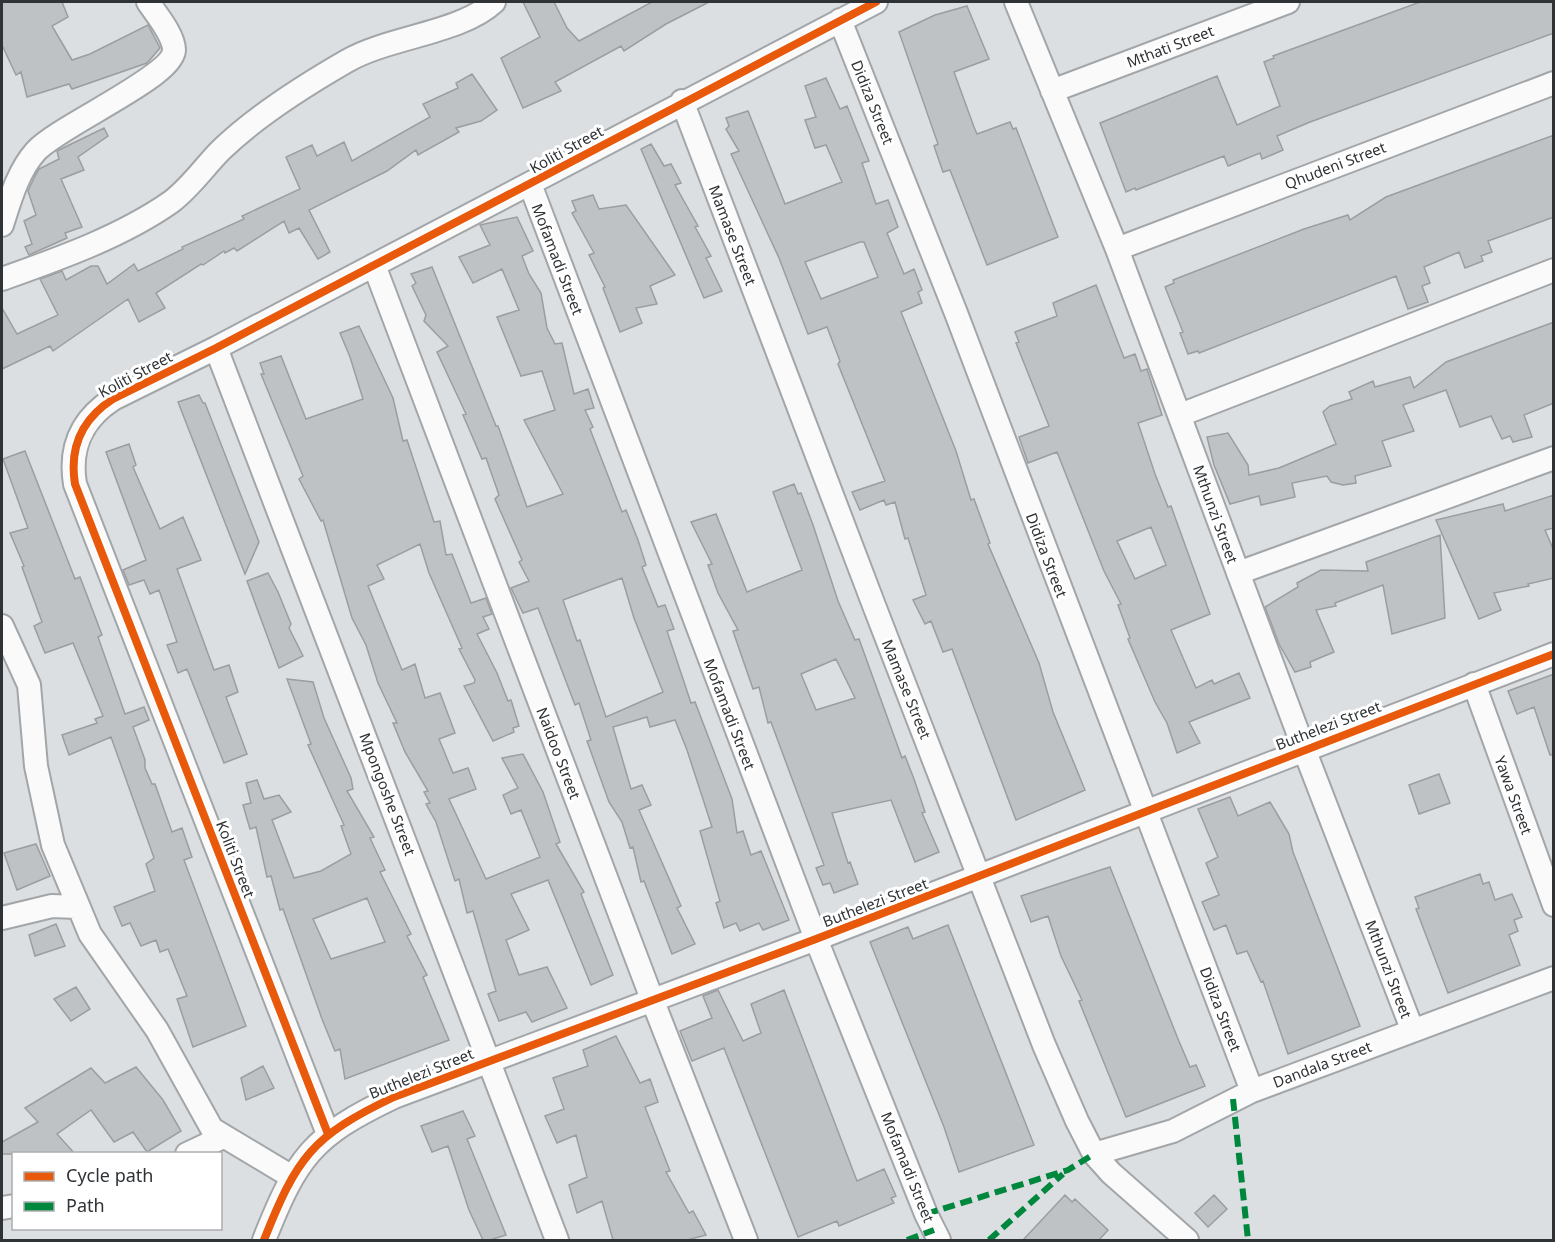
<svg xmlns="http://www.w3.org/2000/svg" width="1555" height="1242" font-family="'Noto Sans',sans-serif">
<rect width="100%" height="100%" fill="#dcdfe2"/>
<path fill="#bfc2c5" stroke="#9b9d9f" stroke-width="1.5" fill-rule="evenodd" d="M2 2H62L68 17 52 26 72 60 90 54 148 25 160 48 147 63 72 89 69 84 27 97 21 72 16 75 2 45Z
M523 2H554L567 28 579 41 652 2H709L666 24 624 51 621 46 555 82 561 91 523 108 501 58 540 37Z
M1420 2H1554V33L1310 122 1277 136 1283 150 1262 159 1260 153 1228 166 1224 156 1136 190 1135 188 1126 192 1100 123 1217 76 1237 125 1280 106 1264 62 1274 58 1273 56Z
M967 6 989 59 954 72 974 127 977 134 1010 122 1013 129 1016 128 1058 237 987 265 950 170 943 172 934 146 938 144 899 32 935 15Z
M472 74 497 110 481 121 456 128 459 132 418 155 416 150 387 171 309 210 330 252 318 259 299 228 289 233 284 221 237 251 234 248 225 253 224 251 203 265 201 264 156 293 165 308 139 322 128 299 53 351 50 346 2 369V308L17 334 58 315 40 279 62 271 66 280 91 266H98L107 284 134 264 138 271 183 249 182 247 244 219 242 216 300 189 286 157 312 145 317 156 344 142 352 161 430 117 423 104 458 88 456 83Z
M826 78 840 109 847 106 869 161 862 163 876 204 888 200 898 227 887 233 904 274 914 269 922 290 918 292 922 303 901 312 956 451 971 500 974 499 990 543 988 544 1039 663 1053 712 1085 790 1016 820 952 649 943 652 931 621 925 624 913 600 926 595 908 538 905 539 895 502 886 505 884 500 860 510 852 492 885 481 838 364 840 361 827 327 808 334 779 258 731 154 739 151 726 129 729 126 726 118 748 111 785 204 842 182 826 145 815 148 805 120 816 117 805 86ZM860 242H864L878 277 821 299 805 262Z
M104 128 108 136 78 157 84 170 61 179 82 227 65 233 67 238 29 255 25 247 32 244 24 221 36 215 28 191 36 174 39 169 59 159 57 151Z
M1554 135V217L1488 241 1492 252 1481 256 1483 261 1465 268 1459 252 1424 267 1430 283 1422 286 1428 302 1408 309 1396 276 1199 353 1198 351 1188 354 1180 333 1183 332 1165 287 1174 283 1173 280 1304 229 1348 215 1350 220 1386 197Z
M651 144 664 166 671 164 681 183 675 185 698 226 695 227 711 256 706 258 722 291 704 298 641 149Z
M593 195 599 209 626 205 675 275 650 286 657 304 636 308 642 323 620 332 603 288 605 287 589 255 594 253 572 213 576 211 572 201Z
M517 217 533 251 522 256 529 274 541 293 547 328 555 344 562 343 574 394 588 389 594 408 585 410 593 427 590 429 622 512 626 510 638 540 646 565 642 567 658 607 665 605 674 629 667 631 691 703 695 702 732 799 737 833 743 831 751 855 761 851 789 920 763 930 759 923 740 931 736 923 724 928 716 903 720 901 700 831 712 827 687 750 675 720 650 727 647 717 613 727 631 789 642 785 651 805 639 810 681 906 677 908 695 944 672 954 644 881 641 882 633 847 630 848 622 822 609 802 587 741 591 740 579 703 575 705 538 608 523 613 511 588 529 581 519 562 522 560 495 499 499 495 486 458 482 459 463 415 466 414 437 352 448 346 424 321 426 315 412 286 416 283 411 274 432 267 496 426H498L527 507 563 494 524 420 555 410 542 371 521 376 497 317 519 310 502 269 473 283 459 257 490 245 480 225ZM622 578 634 618 663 692 606 717 580 640 577 641 563 600Z
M1096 285 1124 358 1135 354 1141 371 1147 369 1162 415 1138 423 1155 474 1168 507 1171 506 1210 614 1171 630 1196 688 1212 680 1214 684 1239 673 1250 698 1189 722 1200 743 1177 753 1167 723 1155 702 1128 639 1130 638 1118 605 1121 604 1104 571 1057 452 1028 463 1019 437 1049 426 1016 343 1019 342 1015 332 1057 316 1053 303ZM1151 527 1166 565 1135 579 1117 541Z
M1554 322V403L1524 415 1532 437 1513 442 1510 436 1502 439 1491 416 1460 427 1446 390 1403 405 1414 431 1382 441 1391 466 1355 476 1356 483 1343 485 1331 482 1327 476 1292 483 1295 497 1261 505 1259 496 1230 504 1214 465 1207 437 1228 433 1248 465 1249 475 1279 468 1336 444 1323 412 1330 406 1352 399 1349 392 1373 381 1375 387 1410 377 1414 388 1446 362Z
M359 326 393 398 403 441 407 440 434 522 440 521 446 555 452 554 471 603 486 598 492 614 483 617 489 629 477 634 497 673 508 701 511 700 519 726 513 728 514 732 493 741 464 686 474 683 475 680 459 649 462 648 429 573 420 544 377 565 384 579 368 586 402 670 415 664 425 698 440 693 455 733 439 739 453 773 468 768 476 789 449 799 486 879 540 857 521 810 511 814 503 795 518 788 502 758 523 754 543 792 560 842 556 844 584 892 581 894 613 975 591 985 548 880 511 894 529 930 506 940 519 975 547 967 567 1008 532 1022 526 1012 499 1021 488 994 496 991 473 911 467 913 459 879 455 881 436 822 426 804 430 803 424 792 428 791 405 752 393 723H397L378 683 366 645 352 618 323 520 321 521 299 479 303 476 261 374H264L260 363 281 356 306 419 363 399 350 357 340 333Z
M199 395 203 403H205L259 542 245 574 178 402Z
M129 444 136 465 133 467 160 529 183 517 201 560 177 569 214 670 229 665 238 692 226 697 247 754 224 763 187 669 178 673 172 657 167 645 177 642 159 590 150 594 144 580 129 585 123 570 146 560 106 452Z
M25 451 75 579 80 577 102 635 98 637 125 714 144 707 149 720 133 727 145 760V768L152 784H155L172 832 182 828 192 857 184 860 246 1026 193 1047 177 999 187 996 168 949 160 952 156 940 141 946 130 923 122 926 114 907 155 891 146 864 154 858 111 737 69 755 62 735 97 723 95 719 103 716 73 643 45 653 34 626 42 622 22 567 24 566 10 533 28 528 3 459Z
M794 484 798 494 801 493 813 525 838 601 855 640 859 639 902 758 905 756 914 779 925 812 922 813 939 852 915 862 891 800 832 813 848 863 850 862 858 884 834 893 830 883 823 885 816 868 824 865 771 722 768 723 759 687 753 689 733 631 738 630 718 593 708 565 712 564 691 522 716 514 747 592 802 570 773 492ZM836 659 855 698 816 710 801 674Z
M1554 495V528L1545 530 1554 551V578L1528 584 1529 586 1494 593 1501 610 1479 619 1436 520 1503 504 1505 511Z
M1440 535 1445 618 1392 634 1383 585 1335 603 1336 606 1316 610 1334 652 1310 662 1311 667 1295 672 1279 644 1265 607 1298 587 1297 583 1321 570 1368 571 1366 562Z
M268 573 278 592 291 624 289 628 303 656 279 668 247 581Z
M1554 674V755H1550L1534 707 1517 714 1508 691Z
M287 679 313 682 324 718 351 778 353 789 347 791 374 837 370 838 385 870 380 872 411 934 407 936 427 975 423 977 449 1040 345 1079 340 1049 335 1051 322 1019 283 909 280 910 271 876 267 877 256 827 250 829 243 805 251 803 246 783 257 780 264 799 279 795 291 812 272 820 294 878 321 871 351 854 341 826 344 825 308 745 311 744ZM367 898 385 942 331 959 313 919Z
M1439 774 1450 803 1419 814 1409 785Z
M1230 797 1238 816 1270 802 1289 834 1293 852 1360 1026 1288 1054 1263 981 1261 982 1247 951 1237 954 1226 925 1214 930 1202 902 1219 895 1206 863 1218 857 1198 809Z
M36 844 50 876 17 890 4 853Z
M1110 867 1178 1039 1190 1067 1196 1065 1205 1086 1126 1117 1079 1001 1082 1000 1061 956 1048 916 1031 922 1021 896Z
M1480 874 1483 884 1489 882 1495 900 1512 894 1522 917 1514 920 1518 931 1509 935 1520 965 1448 993 1416 909 1419 908 1415 897Z
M56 924 65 946 35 956 29 935Z
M948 925 1034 1145 959 1172 944 1127 870 942 908 927 913 939Z
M76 987 90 1009 71 1021 54 999Z
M718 990 743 1041 761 1033 751 1004 784 990 857 1181 884 1169 896 1196 891 1198 894 1203 839 1226 837 1221 798 1237 724 1048 692 1061 680 1031 712 1018 703 996Z
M616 1036 640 1083 650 1079 658 1102 645 1107 670 1171 666 1172 689 1213 693 1211 706 1235 687 1240H613L602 1201 577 1213 569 1185 587 1177 576 1135 557 1143 545 1116 564 1109 553 1078 588 1066 583 1050Z
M263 1066 274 1088 246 1100 241 1078Z
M136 1067 163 1100 181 1131 147 1152 133 1132 114 1142 91 1110 57 1134 75 1154H2V1142L38 1122 25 1108 91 1068 105 1083Z
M463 1111 475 1136 467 1139 506 1235 490 1240H483L469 1210 448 1146 432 1152 421 1126Z
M1065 1195 1072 1202 1075 1199 1108 1230 1099 1240H1023Z
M1214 1195 1227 1209 1208 1227 1195 1213Z"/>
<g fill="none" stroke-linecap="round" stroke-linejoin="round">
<defs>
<path id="minor" d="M1016 2 1117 249 1304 749 1412 1029
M840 20 956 313 1252 1091
M1052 91 1288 2
M682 101 875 608 1044 1045 1077 1121 1094 1154 1111 1173 1187 1240
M530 184 816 939 926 1214 939 1240
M2 225C10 200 18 171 36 151 60 125 173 77 174 50 174 35 156 14 148 2
M1117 249 1554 83
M374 265 652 999 746 1240
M2 279C58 259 121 237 171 202 191 187 204 167 221 150 254 118 307 84 347 61 388 37 461 33 494 2
M216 348 557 1240
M1180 415 1554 270
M1238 573 1554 458
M2 626 29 685 36 766 53 845 90 934 157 1030 212 1129 292 1177
M1474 684 1554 905
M2 918 52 906 77 907
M328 1134 75 484C69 447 82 419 113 399L216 348 876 2
M187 1154 223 1137
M1094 1154 1173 1131 1252 1091 1554 978
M2 1208 14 1206
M264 1240C297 1157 312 1136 394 1097L816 939 1554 654"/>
</defs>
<use href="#minor" stroke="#a3a6a8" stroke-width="26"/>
<use href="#minor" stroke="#fafafb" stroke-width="22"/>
<path stroke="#00873e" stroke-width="6" stroke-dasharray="12 6" stroke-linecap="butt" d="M1233 1099 1248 1240
M926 1214 1068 1170 1094 1154
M907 1240 934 1230
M989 1240 1063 1174"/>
<defs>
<path id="cycleway" d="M328 1134 75 484C69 447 82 419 113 399L216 348 876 2
M264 1240C297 1157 312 1136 394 1097L816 939 1554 654"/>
</defs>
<use href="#cycleway" stroke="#fff" stroke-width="11"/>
<use href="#cycleway" stroke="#e8590c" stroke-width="8"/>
</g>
<g text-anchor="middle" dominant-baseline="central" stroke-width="6" stroke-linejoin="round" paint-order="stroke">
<g font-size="15" fill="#303336" stroke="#fff">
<text transform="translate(1170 46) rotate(-21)">Mthati Street</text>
<text transform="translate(873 102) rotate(68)">Didiza Street</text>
<text transform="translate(566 149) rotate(-29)">Koliti Street</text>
<text transform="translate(1335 165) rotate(-21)">Qhudeni Street</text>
<text transform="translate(733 235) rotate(69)">Mamase Street</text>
<text transform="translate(558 259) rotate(69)">Mofamadi Street</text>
<text transform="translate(135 374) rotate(-28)">Koliti Street</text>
<text transform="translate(1216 514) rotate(70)">Mthunzi Street</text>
<text transform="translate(1047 555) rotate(69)">Didiza Street</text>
<text transform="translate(907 689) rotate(68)">Mamase Street</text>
<text transform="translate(730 714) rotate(69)">Mofamadi Street</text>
<text transform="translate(1328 725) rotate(-21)">Buthelezi Street</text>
<text transform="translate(559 753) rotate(69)">Naidoo Street</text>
<text transform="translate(388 794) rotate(69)">Mpongoshe Street</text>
<text transform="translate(1514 795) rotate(70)">Yawa Street</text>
<text transform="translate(236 859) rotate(69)">Koliti Street</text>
<text transform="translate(875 902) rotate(-21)">Buthelezi Street</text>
<text transform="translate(1389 969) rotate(69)">Mthunzi Street</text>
<text transform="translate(1221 1009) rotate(69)">Didiza Street</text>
<text transform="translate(1322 1064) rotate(-21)">Dandala Street</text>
<text transform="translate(421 1073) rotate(-22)">Buthelezi Street</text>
<text transform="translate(908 1167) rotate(68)">Mofamadi Street</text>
</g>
</g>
<rect width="1555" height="1242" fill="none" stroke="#303336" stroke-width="6"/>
<rect x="12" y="1152" width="210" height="78" fill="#ffffff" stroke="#acadaf" stroke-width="1.5"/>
<rect x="24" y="1172" width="30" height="9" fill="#e8590c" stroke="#acadaf" stroke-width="1.5"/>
<text x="66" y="1182" font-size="18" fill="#303336">Cycle path</text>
<rect x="24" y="1202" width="30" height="9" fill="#00873e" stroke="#acadaf" stroke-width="1.5"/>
<text x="66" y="1212" font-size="18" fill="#303336">Path</text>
</svg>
